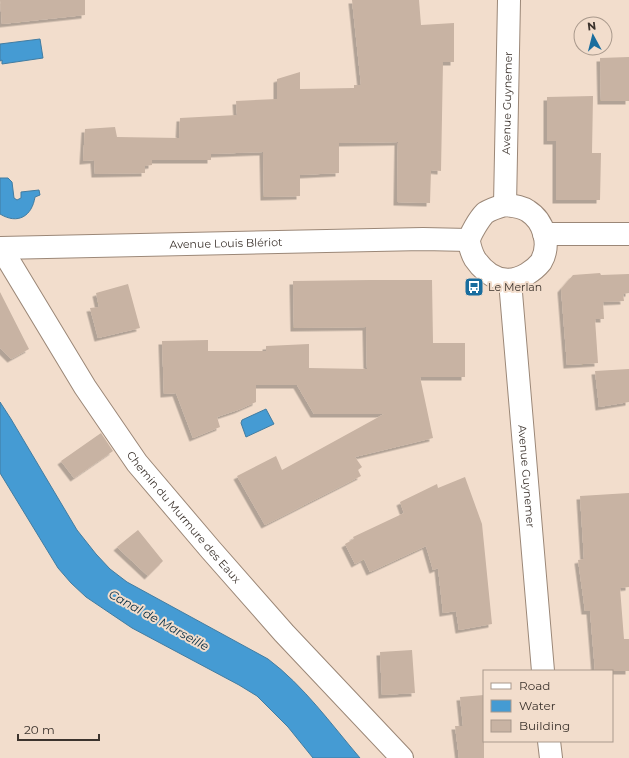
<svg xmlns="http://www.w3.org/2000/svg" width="629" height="758" font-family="Montserrat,sans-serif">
<defs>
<filter id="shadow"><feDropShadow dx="-3.5" dy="3.5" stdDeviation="0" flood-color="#0004"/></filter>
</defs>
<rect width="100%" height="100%" fill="#f2ddcc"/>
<path fill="#459bd3" stroke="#427ca1" d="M40 39 43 58 2 64V60L0 61V44Z
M0 178H8L12 182 14 198 17 200 21 198V192L39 190 40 195 35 197C32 216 18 225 0 214Z
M0 402 11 419 77 530 96 554 110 569 127 582 268 659C304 686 331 724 360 758H313L288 727 257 696 239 685 132 628 86 597 71 583 58 568 0 473Z
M266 409 274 424 246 437 241 423 242 420Z"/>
<path fill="#c8b3a3" filter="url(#shadow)" d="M0 0H85V15L2 24Z
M352 0H419L421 25 454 23V62H443L441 171 431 170 430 203 397 202 398 142 339 143V173L300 175V196L264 197 263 152 211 154V160H152V165L145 166V173L95 174 94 160 83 161 85 129 115 127 117 137 179 138 180 118 237 115 236 101 277 99V79L300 72V89L354 88V85H361Z
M629 57V101H601L600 58Z
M593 96 592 153H601L600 200H556V141H547V97Z
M600 273 601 275 629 274V293L623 294 624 301 603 302 604 319H595L598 363 567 365 561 289 573 275Z
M371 280H432L433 343H465V377H420L433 438 355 457 362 467 358 470 361 476 265 525 237 476 276 456 282 470 384 414H314L297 385H256V402L238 410 217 417 220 427 193 438 176 393 164 394 162 341 208 340V351H266V346L309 344V368L367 369 366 327 294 328 293 281Z
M128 284 140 328 98 338 90 308 99 307 96 293Z
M0 292 29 349 11 359 0 348Z
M629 369V402L599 407 595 371Z
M101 433 113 451 74 478 61 461Z
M465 477 482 524 492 624 459 630 456 611 443 613 438 568 433 570 426 546 370 572 364 559 355 564 345 544 354 539 353 537 404 513 400 502 437 484 438 488Z
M629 493V587L620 588 624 639H629V671H595L590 611H585L578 560 584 559 580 496Z
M138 530 163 561 148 576 117 547Z
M412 650 415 693 382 695 380 652Z
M484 695V758H459L455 726H463L460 697Z"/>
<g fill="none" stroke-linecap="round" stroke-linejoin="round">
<defs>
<g id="minor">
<path d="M505 205C513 206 521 206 528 211 544 221 551 245 541 262 537 267 532 271 527 274 507 286 488 278 475 259 472 254 470 247 469 242 469 235 480 218 485 213 491 209 498 207 505 205Z"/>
<path id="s1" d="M505 205 509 0"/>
<path d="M544 234H629"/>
<path id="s2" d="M0 248 423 239 469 240"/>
<path id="s3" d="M1 248 85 387 137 463 211 550 284 633 402 758"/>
<path id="s4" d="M510 281 543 671"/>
<path d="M549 741 551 758"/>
</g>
</defs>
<use href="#minor" stroke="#9b8777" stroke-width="24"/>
<use href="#minor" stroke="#fff" stroke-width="22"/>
</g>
<defs>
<symbol id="bus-square" viewBox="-11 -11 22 22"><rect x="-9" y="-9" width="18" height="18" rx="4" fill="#196d9e" stroke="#f2ddcc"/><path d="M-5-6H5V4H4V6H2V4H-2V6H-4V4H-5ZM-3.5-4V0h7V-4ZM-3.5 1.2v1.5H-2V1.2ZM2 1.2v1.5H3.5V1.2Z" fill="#fff"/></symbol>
</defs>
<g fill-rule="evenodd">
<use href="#bus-square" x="463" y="276" width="22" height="22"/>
</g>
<g text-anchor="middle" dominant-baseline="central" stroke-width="4" stroke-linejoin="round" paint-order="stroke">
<g font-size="11" fill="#3c332d" stroke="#f2ddcc">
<text stroke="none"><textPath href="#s1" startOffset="102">Avenue Guynemer</textPath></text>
<text stroke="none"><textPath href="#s2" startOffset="226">Avenue Louis Blériot</textPath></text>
<text stroke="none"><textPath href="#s4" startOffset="196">Avenue Guynemer</textPath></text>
<text stroke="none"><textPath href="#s3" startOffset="326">Chemin du Murmure des Eaux</textPath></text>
</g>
<g font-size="11" fill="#3c332d" stroke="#f2ddcc" text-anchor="start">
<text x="488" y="287">Le Merlan</text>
</g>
<g font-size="12" font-style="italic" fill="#062d44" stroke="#f2ddcc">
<text transform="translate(159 620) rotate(29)">Canal de Marseille</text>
</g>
</g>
<rect x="483" y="670" width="130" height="72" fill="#f2ddcc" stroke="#a9998c"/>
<rect x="491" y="683" width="20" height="6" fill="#ffffff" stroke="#a9998c"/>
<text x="519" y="690" font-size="12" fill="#3c332d">Road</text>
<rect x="491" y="700" width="20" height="12" fill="#459bd3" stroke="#a9998c"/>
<text x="519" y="710" font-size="12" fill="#3c332d">Water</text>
<rect x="491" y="720" width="20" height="12" fill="#c8b3a3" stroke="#a9998c"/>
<text x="519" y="730" font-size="12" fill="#3c332d">Building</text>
<g transform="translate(593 36) rotate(353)"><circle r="19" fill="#f2ddcc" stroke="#a9998c"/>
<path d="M0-3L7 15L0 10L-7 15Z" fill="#196d9e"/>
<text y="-6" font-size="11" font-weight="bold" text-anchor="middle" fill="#3c332d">N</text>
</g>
<path d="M18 734v6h81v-6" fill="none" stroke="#3c332d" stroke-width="2"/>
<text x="24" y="734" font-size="12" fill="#3c332d" stroke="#f2ddcc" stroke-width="3" paint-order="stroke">20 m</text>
</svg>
